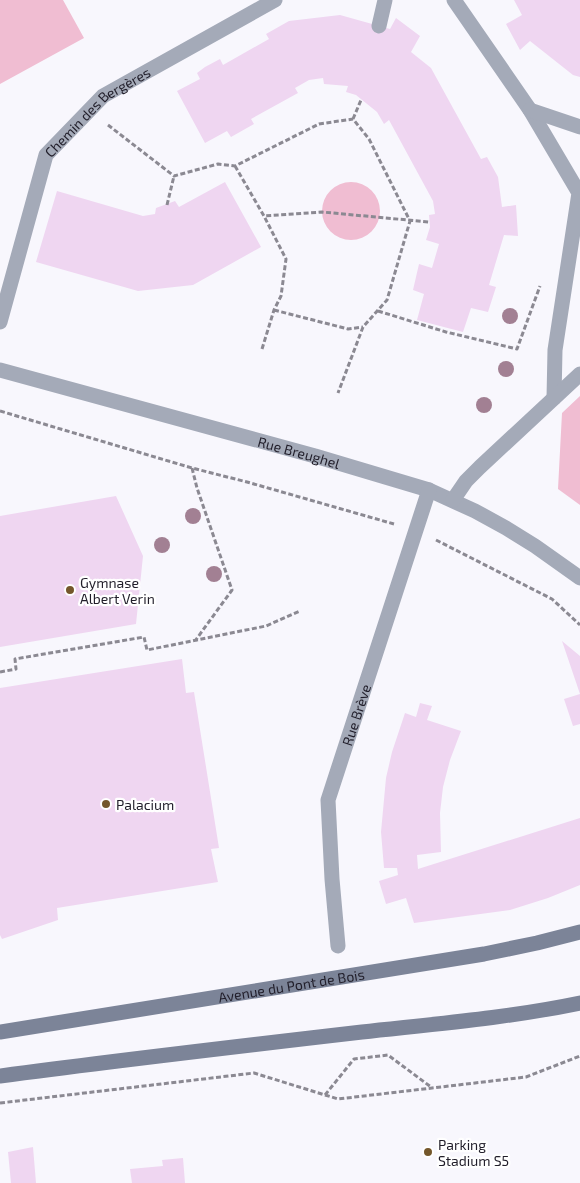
<svg xmlns="http://www.w3.org/2000/svg" width="580" height="1183" font-family="'Exo 2',sans-serif">
<rect width="100%" height="100%" fill="#f8f7fd"/>
<path fill="#f0bdd2" d="M0 0H63L84 38 0 84Z
M322 211a29 29 0 1 1 58 0a29 29 0 1 1-58 0Z
M580 396V505L558 489 562 413Z"/>
<path fill="#efd6f1" d="M514 0H580V77L573 75 530 41 520 50 506 24 522 15Z
M340 15 390 29 396 18 420 36 411 52 431 68 481 159 487 157 498 177 502 207 516 205 518 236 504 235 489 285 496 287 488 312 471 308 463 332 417 320 424 294 413 290 419 264 432 268 439 244 426 240 430 227 429 215 435 214 433 201 389 120 384 124 377 112 356 95 346 92 348 86 324 84 323 78 309 80 295 88 298 93 251 119 254 124 231 137 227 131 205 143 177 91 200 79 197 73 205 67 220 59 223 65 269 39 266 34 289 21Z
M225 182 261 247 193 285 138 291 36 262 57 191 143 216 155 214 156 208 175 201 179 207Z
M116 496 143 556 136 624 0 647V516Z
M562 641 580 656V694Z
M182 659 186 693 194 692 219 848 211 849 218 882 57 908 58 920 2 939 0 935V688Z
M580 694V724L573 726 564 699Z
M420 703 432 706 427 720 461 731 450 760 443 787 440 813 441 852 417 855 418 869 580 818V885L548 898 510 910 414 923 406 898 386 904 379 881 398 875 397 868H384L381 832 386 778 392 752 405 713 416 717Z
M33 1147 36 1183H11L8 1152Z
M183 1158 185 1183H132L130 1169 163 1166 162 1160Z"/>
<g fill="none" stroke-linecap="round" stroke-linejoin="round">
<path stroke="#8b8992" stroke-width="3" stroke-dasharray="5 2.5" stroke-linecap="butt" d="M353 119 361 100
M108 125 174 176 218 164 235 166 319 124 353 119 369 139 410 221 387 300 363 327 338 393
M235 166 264 216 322 212 429 222
M167 205 174 176
M274 310 348 329 363 327
M378 311 446 332 517 349 540 286
M262 349 274 310 281 296 286 259 264 216
M0 411 192 468 247 482 394 524
M192 468 197 488 232 590 195 641
M436 540 552 599 580 625
M0 672 16 669 15 659 144 637 147 650 266 626 300 611
M325 1095 354 1059 388 1055 431 1087
M0 1103 254 1073 338 1099 526 1077 580 1056"/>
<g stroke="#a4aab8" stroke-width="15">
<path d="M454 0 530 110 579 193 555 350 554 398"/>
<path d="M379 26 385 0"/>
<path d="M530 110 580 127"/>
<path id="s1" d="M0 322 46 155 103 96 275 0"/>
<path id="s2" d="M0 370 315 456 429 490 475 511 506 528 535 546 580 578"/>
<path d="M453 500 466 481 480 467 580 374"/>
<path id="s3" d="M338 946 332 879 328 800 429 490"/>
</g>
<g stroke="#7c8498" stroke-width="15">
<path id="s4" d="M0 1032 484 954 537 943 580 932"/>
<path d="M0 1076C120 1060 241 1046 362 1032 434 1024 508 1018 580 1003"/>
</g>
</g>
<g fill="#a28093">
<circle cx="510" cy="316" r="8"/>
<circle cx="506" cy="369" r="8"/>
<circle cx="484" cy="405" r="8"/>
<circle cx="193" cy="516" r="8"/>
<circle cx="162" cy="545" r="8"/>
<circle cx="214" cy="574" r="8"/>
</g>
<g fill="#74572b" stroke="#fff" stroke-width="2">
<circle cx="70" cy="590" r="5"/>
<circle cx="106" cy="804" r="5"/>
<circle cx="428" cy="1152" r="5"/>
</g>
<g text-anchor="middle" dominant-baseline="central" stroke-width="4.5" stroke-linejoin="round" paint-order="stroke">
<g font-size="14" fill="#211e2a" stroke="#fff">
<text stroke="none"><textPath href="#s1" startOffset="241">Chemin des Bergères</textPath></text>
<text stroke="none"><textPath href="#s2" startOffset="310">Rue Breughel</textPath></text>
<text stroke="none"><textPath href="#s3" startOffset="236">Rue Brève</textPath></text>
<text stroke="none"><textPath href="#s4" startOffset="295">Avenue du Pont de Bois</textPath></text>
</g>
<g font-size="14" fill="#211e2a" stroke="#fff" text-anchor="start">
<text x="80" y="582">Gymnase<tspan x="80" dy="16">Albert Verin</tspan></text>
<text x="116" y="804">Palacium</text>
<text x="438" y="1144">Parking<tspan x="438" dy="16">Stadium S5</tspan></text>
</g>
</g>
</svg>
